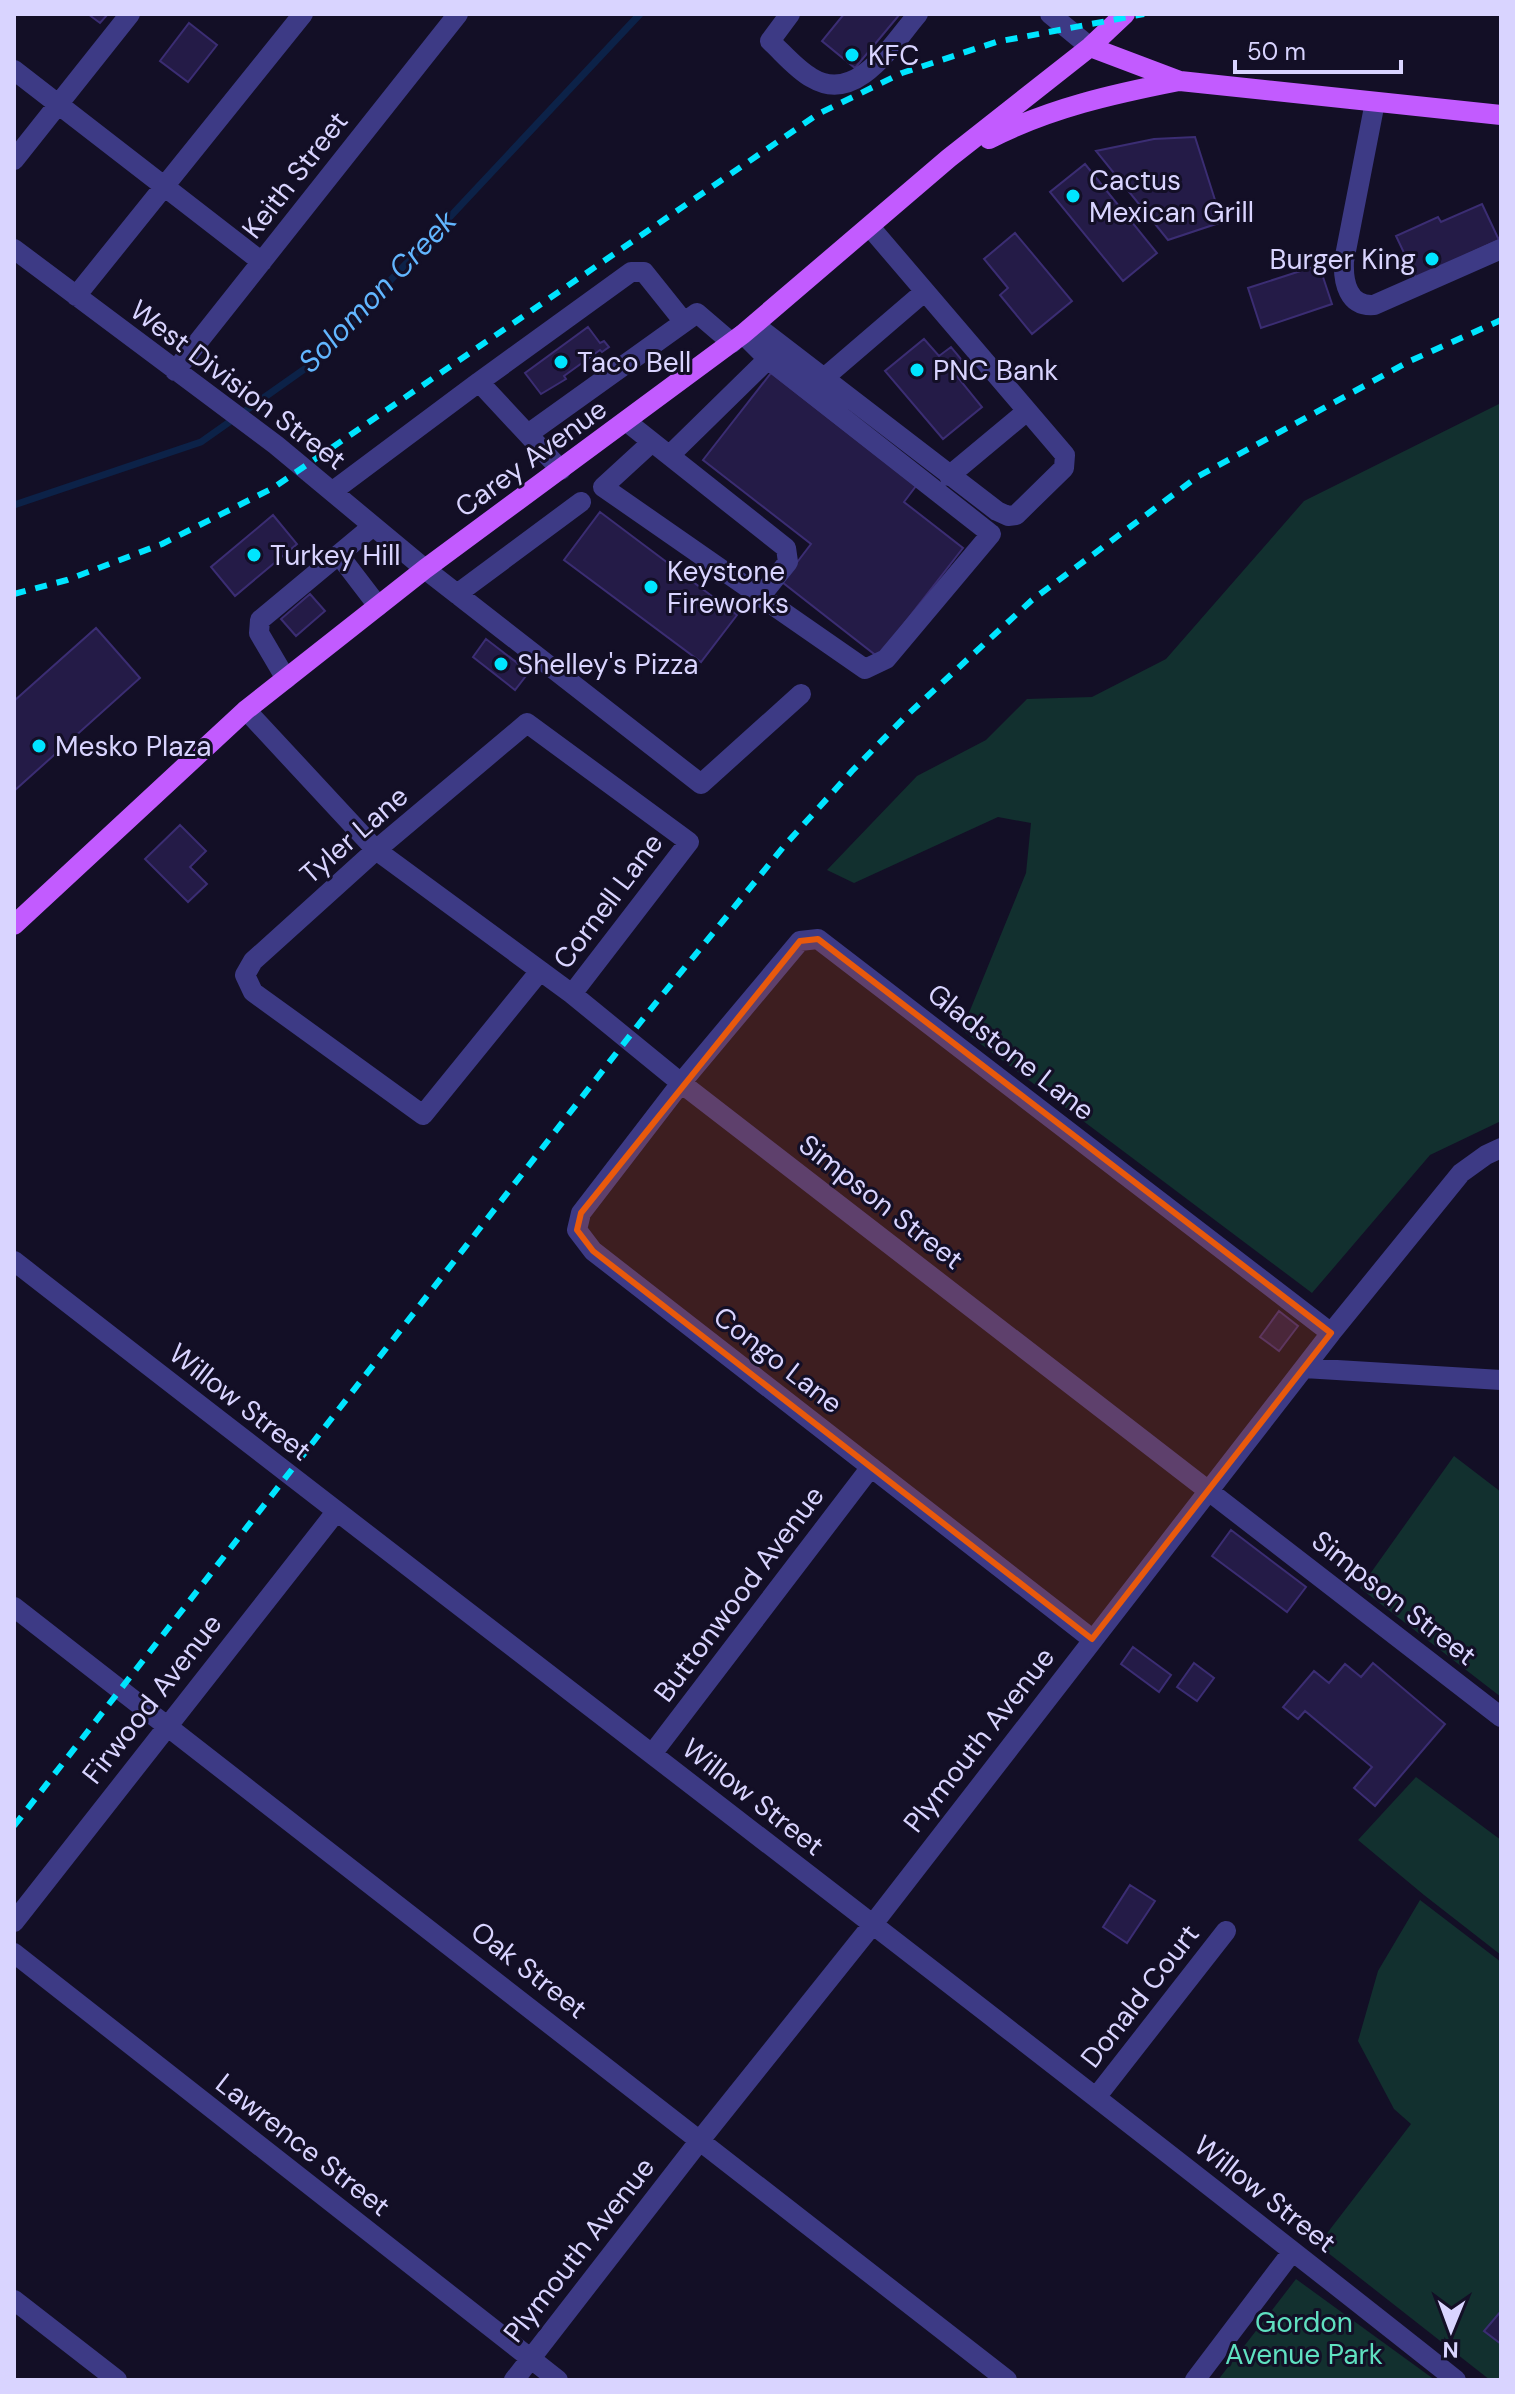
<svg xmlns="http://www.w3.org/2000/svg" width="1515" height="2394" font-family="'DM Sans',sans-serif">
<rect width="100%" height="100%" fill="#130f26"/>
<path fill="#12302f" d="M1501 403V1121L1430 1155 1312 1293 962 1030 1026 873 1031 823 998 817 854 883 827 870 917 776 986 740 1027 699 1092 697 1166 659 1304 501Z
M1454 1456 1501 1492V1697L1360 1588Z
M1416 1777 1501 1840V1955L1424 1895 1358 1840Z
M1420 1900 1501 1962V2380H1490L1318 2245 1411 2124 1394 2109 1358 2041 1378 1971Z
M1296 2279 1435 2380H1218Z"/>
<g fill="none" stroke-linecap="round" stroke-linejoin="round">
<path stroke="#0c2248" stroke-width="7" d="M14 505 201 442 313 363 640 14"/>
</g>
<path fill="#241b47" stroke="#3b2d73" stroke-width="2" d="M88 14H108L100 23Z
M844 14H900L855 68 822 41Z
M189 23 217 45 188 82 160 61Z
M1195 137 1222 222 1168 240 1096 151 1154 139Z
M1085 164 1157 253 1123 281 1050 192Z
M1482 204 1499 240 1416 278 1396 236 1438 217 1441 222Z
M1015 233 1072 301 1032 334 1000 295 1008 288 984 259Z
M1319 265 1332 304 1261 328 1248 288Z
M588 327 600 343 604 341 609 347 602 352 600 350 564 376 566 379 541 394 525 373Z
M924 339 939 356 951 347 966 365 955 374 982 407 943 439 885 371Z
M771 373 916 486 904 502 963 548 878 657 782 582 811 544 703 460Z
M600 512 737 615 701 662 564 560Z
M273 515 297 544 235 596 211 567Z
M310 594 325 611 296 636 281 619Z
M96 628 140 678 14 791V701Z
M486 639 529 672 515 690 473 657Z
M180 825 206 851 190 867 207 884 188 902 145 859Z
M1279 1311 1298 1326 1279 1351 1260 1337Z
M1231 1530 1306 1587 1287 1612 1212 1556Z
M1133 1647 1171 1675 1159 1692 1121 1664Z
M1194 1663 1214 1678 1197 1701 1177 1687Z
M1373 1663 1445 1724 1375 1806 1354 1788 1372 1767 1305 1711 1298 1719 1283 1707 1314 1671 1329 1683 1345 1664 1361 1677Z
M1130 1885 1155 1901 1127 1943 1103 1927Z
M1501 2311V2344L1484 2331Z"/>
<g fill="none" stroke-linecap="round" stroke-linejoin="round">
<path stroke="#3d3a85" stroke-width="20" d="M790 14 770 41C783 53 797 70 812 78 857 105 893 43 918 14
M1050 14 1090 47
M14 70 262 262
M1375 102 1344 261C1343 282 1348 307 1374 305L1501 249
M14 160 130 14
M14 249 276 445 425 569 701 784 801 694
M76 296 303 14
M755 325 997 511 1008 516 1016 515 1064 468 1065 455 870 227
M175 371 458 14
M824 378 923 293
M479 382 631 272H644L684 322
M627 422 786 548 788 562 760 597
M528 434 697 313 732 343
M651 443 603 487 865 669 886 659 991 534 768 359 743 334
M670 455 768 359
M949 476 1027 411
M333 491 479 382 561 470
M339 555 378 606
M457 594 581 502
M286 679 259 633 260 620 373 526
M246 710 376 850 572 994 681 1083 1501 1717
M540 971 423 1115 253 992 245 975 253 961 376 850 527 723 689 842 572 994
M14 1261C494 1635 979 2002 1456 2380
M1304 1368 1501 1380
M14 1607 1007 2380
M1092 1639 593 1251 577 1230 581 1213 681 1083 800 941 818 939 1331 1333
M652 1754 871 1467
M14 1922 336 1512
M14 1953 558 2380
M1097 2096 1226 1931
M14 2300 117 2380
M514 2380 701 2139 873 1924 1331 1333 1461 1173 1486 1155 1501 1148
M1195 2380 1292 2252"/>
<path stroke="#c25bff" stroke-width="20" d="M1090 47 1180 81 1501 115
M989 139C1050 108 1113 94 1179 81
M14 925 246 710 425 569 743 334 949 158 1090 47 1125 14"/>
<path stroke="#00e5ff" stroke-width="6" stroke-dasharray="12 10" stroke-linecap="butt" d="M14 594 67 580 162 544 273 488 818 114 902 73 996 42 1144 14
M14 1826 646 1015 785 845 852 771 906 716 1032 600 1197 477 1410 361 1501 320"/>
</g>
<path fill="#e8590c" fill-opacity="0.2" stroke="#e8590c" stroke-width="6" stroke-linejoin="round" d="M818 939 1331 1333 1092 1639 593 1251 577 1230 581 1213 800 941Z"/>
<g fill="#00e5ff" stroke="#130f26" stroke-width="3">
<circle cx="852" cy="55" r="8"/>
<circle cx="1073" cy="196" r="8"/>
<circle cx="1432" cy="259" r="8"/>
<circle cx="561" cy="362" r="8"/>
<circle cx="917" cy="370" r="8"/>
<circle cx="254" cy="555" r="8"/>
<circle cx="651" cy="587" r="8"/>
<circle cx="501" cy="664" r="8"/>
<circle cx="39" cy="746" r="8"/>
</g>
<g text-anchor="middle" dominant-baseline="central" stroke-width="6" stroke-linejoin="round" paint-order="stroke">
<g font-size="28" fill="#d9d4ff" stroke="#130f26" text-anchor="start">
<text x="868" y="55">KFC</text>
<text x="1089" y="180">Cactus<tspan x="1089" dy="32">Mexican Grill</tspan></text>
<text x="1416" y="259" text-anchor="end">Burger King</text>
<text x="577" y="362">Taco Bell</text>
<text x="933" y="370">PNC Bank</text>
<text x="270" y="555">Turkey Hill</text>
<text x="667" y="571">Keystone<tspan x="667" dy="32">Fireworks</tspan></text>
<text x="517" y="664">Shelley's Pizza</text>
<text x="55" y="746">Mesko Plaza</text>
</g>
<g font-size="28" fill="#d9d4ff" stroke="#130f26">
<text transform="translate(295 175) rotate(-52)">Keith Street</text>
<text transform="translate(238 385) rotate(37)">West Division Street</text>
<text transform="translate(531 458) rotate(-36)">Carey Avenue</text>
<text transform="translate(354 835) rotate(-41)">Tyler Lane</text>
<text transform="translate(608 901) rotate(-53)">Cornell Lane</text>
<text transform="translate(1011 1052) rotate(38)">Gladstone Lane</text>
<text transform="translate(881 1202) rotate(38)">Simpson Street</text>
<text transform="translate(778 1360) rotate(38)">Congo Lane</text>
<text transform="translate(240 1402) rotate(38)">Willow Street</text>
<text transform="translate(739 1594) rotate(-53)">Buttonwood Avenue</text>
<text transform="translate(1394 1598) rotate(38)">Simpson Street</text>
<text transform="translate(152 1699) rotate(-52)">Firwood Avenue</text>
<text transform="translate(979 1740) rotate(-52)">Plymouth Avenue</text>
<text transform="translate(753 1797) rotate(38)">Willow Street</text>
<text transform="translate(529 1970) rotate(38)">Oak Street</text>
<text transform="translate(1140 1996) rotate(-52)">Donald Court</text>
<text transform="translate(303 2145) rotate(38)">Lawrence Street</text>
<text transform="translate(1265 2194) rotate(38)">Willow Street</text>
<text transform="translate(579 2250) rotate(-52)">Plymouth Avenue</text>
</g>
<g font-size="28" fill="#5fe0c0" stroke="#130f26">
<text x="1304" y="2322">Gordon<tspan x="1304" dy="32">Avenue Park</tspan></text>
</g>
<g font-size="30" font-style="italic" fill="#62b6ff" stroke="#130f26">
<text transform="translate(377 291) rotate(-46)">Solomon Creek</text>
</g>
</g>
<rect width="1515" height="2394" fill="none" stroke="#d9d4ff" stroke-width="32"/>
<g transform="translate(1451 2330) rotate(181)" stroke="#130f26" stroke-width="6" paint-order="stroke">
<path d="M0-6L14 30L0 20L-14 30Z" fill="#d9d4ff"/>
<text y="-12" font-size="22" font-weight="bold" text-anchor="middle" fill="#d9d4ff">N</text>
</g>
<path d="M1235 60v12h166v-12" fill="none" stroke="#d9d4ff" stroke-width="4"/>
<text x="1247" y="60" font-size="24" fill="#d9d4ff" stroke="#130f26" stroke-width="6" paint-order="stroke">50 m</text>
</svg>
